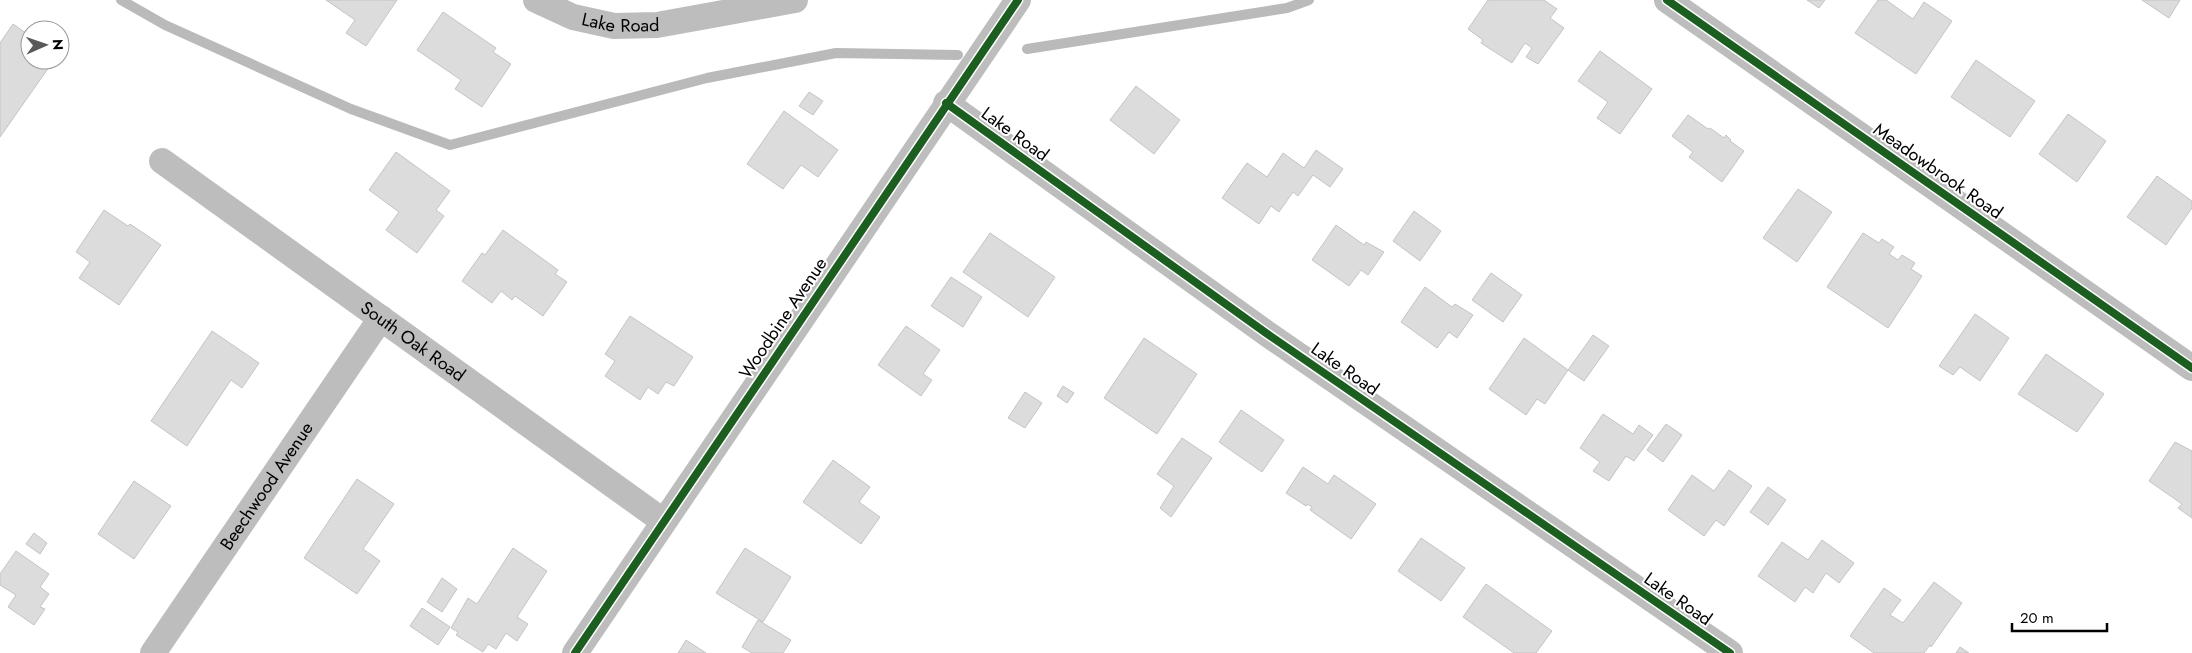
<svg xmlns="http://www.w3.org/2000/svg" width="2192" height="653" font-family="Jost,sans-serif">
<rect width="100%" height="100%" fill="#fff"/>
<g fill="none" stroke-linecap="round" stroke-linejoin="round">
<path stroke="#bababa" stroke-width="10" d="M121 0 165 25 351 109 450 145 707 78 836 53 958 55
M1027 49 1287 8 1309 0"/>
</g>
<path fill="#dcdcdc" stroke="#c4c4c4" d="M326 0H397L366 46 346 33 355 20Z
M1488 0H1544L1557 9 1550 18 1564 28 1538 64 1526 57 1532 48 1525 43 1512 63 1481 43 1483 40 1468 29Z
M1807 0H1825L1819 8Z
M1878 0H1886L1913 19 1924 2 1952 21 1916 74 1855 33Z
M2142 0H2180L2169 18Z
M443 12 496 48 493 52 511 64 482 107 455 89 461 80 417 50Z
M13 24 30 36V60H54L0 137V43Z
M1600 51 1652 89 1620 134 1597 118 1608 102 1578 81Z
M1976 60 2035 101 2010 137 1951 97Z
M1136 86 1180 120 1154 154 1110 120Z
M809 92 823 101 813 115 799 106Z
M784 111 838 150 818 177 801 165 783 189 747 164Z
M2068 114 2106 141 2077 182 2039 154Z
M1688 115 1708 129 1710 128 1724 138 1726 135 1731 140 1730 141 1744 151 1722 182 1689 157 1693 152 1672 136Z
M1316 150 1343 169 1330 187 1313 175 1298 196 1293 192 1279 212 1271 206 1259 224 1222 198 1247 163 1267 177 1283 153 1304 168Z
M396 152 450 191 436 210 444 216 417 253 386 230 399 212 369 190Z
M2157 176 2192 201V208L2166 245 2127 217Z
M1798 189 1832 212 1797 262 1763 238Z
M104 210 128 226 130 224 161 245 119 305 79 278 90 262 76 252Z
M1414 211 1441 231 1420 261 1393 241Z
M1336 225 1364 245 1366 242 1384 252 1368 275 1361 270 1349 286 1312 260Z
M503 230 558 270 555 274 567 282 543 316 515 296 512 300 501 291 492 303 462 281 482 253 485 255Z
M990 233 1055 277 1028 317 963 272Z
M1863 233 1879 243 1882 239 1894 247 1889 254 1898 260 1902 255 1915 263 1911 269 1922 276 1888 328 1827 287Z
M1491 273 1522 295 1503 322 1472 300Z
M951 277 982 297 963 327 931 306Z
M1425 287 1452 307 1455 304 1473 315 1457 338 1449 332 1437 348 1401 322Z
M1975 314 2009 338 1980 381 1960 367 1953 375 1939 366Z
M630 316 693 357 674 386 666 382 658 394 648 387 640 400 605 376 615 361 605 354Z
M906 326 940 350 923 374 932 380 921 396 878 365Z
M212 331 259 363 242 388 231 380 187 446 151 421Z
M1593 335 1609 346 1584 381 1568 370Z
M1144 338 1197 374 1157 434 1104 398Z
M1524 338 1568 370 1545 404 1537 399 1526 415 1489 389Z
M2046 354 2104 394 2077 432 2018 394Z
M1063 386 1074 393 1067 403 1057 396Z
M1025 392 1042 403 1025 428 1008 418Z
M1241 410 1284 440 1262 472 1219 442Z
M1603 414 1633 434 1639 425 1653 435 1634 461 1626 456 1609 481 1593 471 1600 462 1580 448Z
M1666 424 1682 435 1663 462 1647 450Z
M1182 438 1212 458 1171 517 1160 508 1174 486 1157 474Z
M2175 442 2192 451V518L2178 508 2182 504 2149 481Z
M833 460 870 487 859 502 880 517 861 544 803 502Z
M1303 467 1328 484 1334 475 1376 504 1351 539 1310 510 1312 507 1307 504 1306 506 1286 493Z
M1729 470 1752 486 1724 526 1716 520 1704 536 1668 510 1692 475 1714 491Z
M357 479 394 504 363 549 380 561 357 594 304 558Z
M134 481 171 506 134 559 98 534Z
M1768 487 1786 500 1768 525 1750 512Z
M34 533 47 543 40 554 26 544Z
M1421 538 1465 568 1441 601 1398 571Z
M1822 540 1854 563 1839 583 1826 573 1813 593 1805 587 1795 602 1758 576 1782 542 1808 560Z
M513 548 547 571 517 617 528 624 517 641 506 633 496 649 488 644 483 652 456 635 458 632 451 628 468 598 477 604Z
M745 548 791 577 763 622 716 593Z
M16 551 49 574 40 587 49 594 40 607 45 609 34 625 8 607 16 595 0 585V574Z
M442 578 457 589 442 612 427 602Z
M1934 582 1962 603 1931 647 1930 645 1924 653H1874L1850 636 1884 588 1901 600 1890 615 1903 623Z
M1486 584 1552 631 1536 653H1514L1463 617Z
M422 608 450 627 438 645 410 626Z
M758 620 791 640 783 653H752L742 647Z
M686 640 706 653H678Z
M1960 647 1969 653H1956Z"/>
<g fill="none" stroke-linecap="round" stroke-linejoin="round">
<g stroke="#bdbdbd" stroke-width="26">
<path id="s1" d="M536 0 573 17 614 26 657 25 795 0"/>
<path d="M1667 0 2192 368"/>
<path d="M946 103 1266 333 1730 653"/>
<path id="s2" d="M162 161 663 521"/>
<path id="s3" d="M153 653 381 318"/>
<path d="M575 653 1018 0"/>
</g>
<defs>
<path id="cycleway" d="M1667 0 2192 368
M946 103 1266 333 1730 653
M575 653 1018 0"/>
</defs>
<use href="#cycleway" stroke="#fff" stroke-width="11"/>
<use href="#cycleway" stroke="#1b5e20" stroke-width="8"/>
</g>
<g text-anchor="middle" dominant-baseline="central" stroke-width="4" stroke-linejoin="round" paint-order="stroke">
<g font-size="18" fill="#000" stroke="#fff">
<text stroke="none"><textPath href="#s1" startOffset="89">Lake Road</textPath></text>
<text transform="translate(1015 134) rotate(36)">Lake Road</text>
<text transform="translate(1938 171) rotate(35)">Meadowbrook Road</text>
<text transform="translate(783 318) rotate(-56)">Woodbine Avenue</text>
<text stroke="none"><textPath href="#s2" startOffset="309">South Oak Road</textPath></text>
<text transform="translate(1345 369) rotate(35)">Lake Road</text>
<text stroke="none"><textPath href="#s3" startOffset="202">Beechwood Avenue</textPath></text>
<text transform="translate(1678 599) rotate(35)">Lake Road</text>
</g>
</g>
<g transform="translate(45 45) rotate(88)"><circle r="24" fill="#ffffff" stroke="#999999"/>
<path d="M0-4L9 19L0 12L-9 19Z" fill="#595959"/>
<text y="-8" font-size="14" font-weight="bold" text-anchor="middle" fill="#000000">N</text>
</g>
<path d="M2012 623v8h95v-8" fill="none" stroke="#000000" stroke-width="2.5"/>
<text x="2020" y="623" font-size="15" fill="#000000" stroke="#ffffff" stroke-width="4" paint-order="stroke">20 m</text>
</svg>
